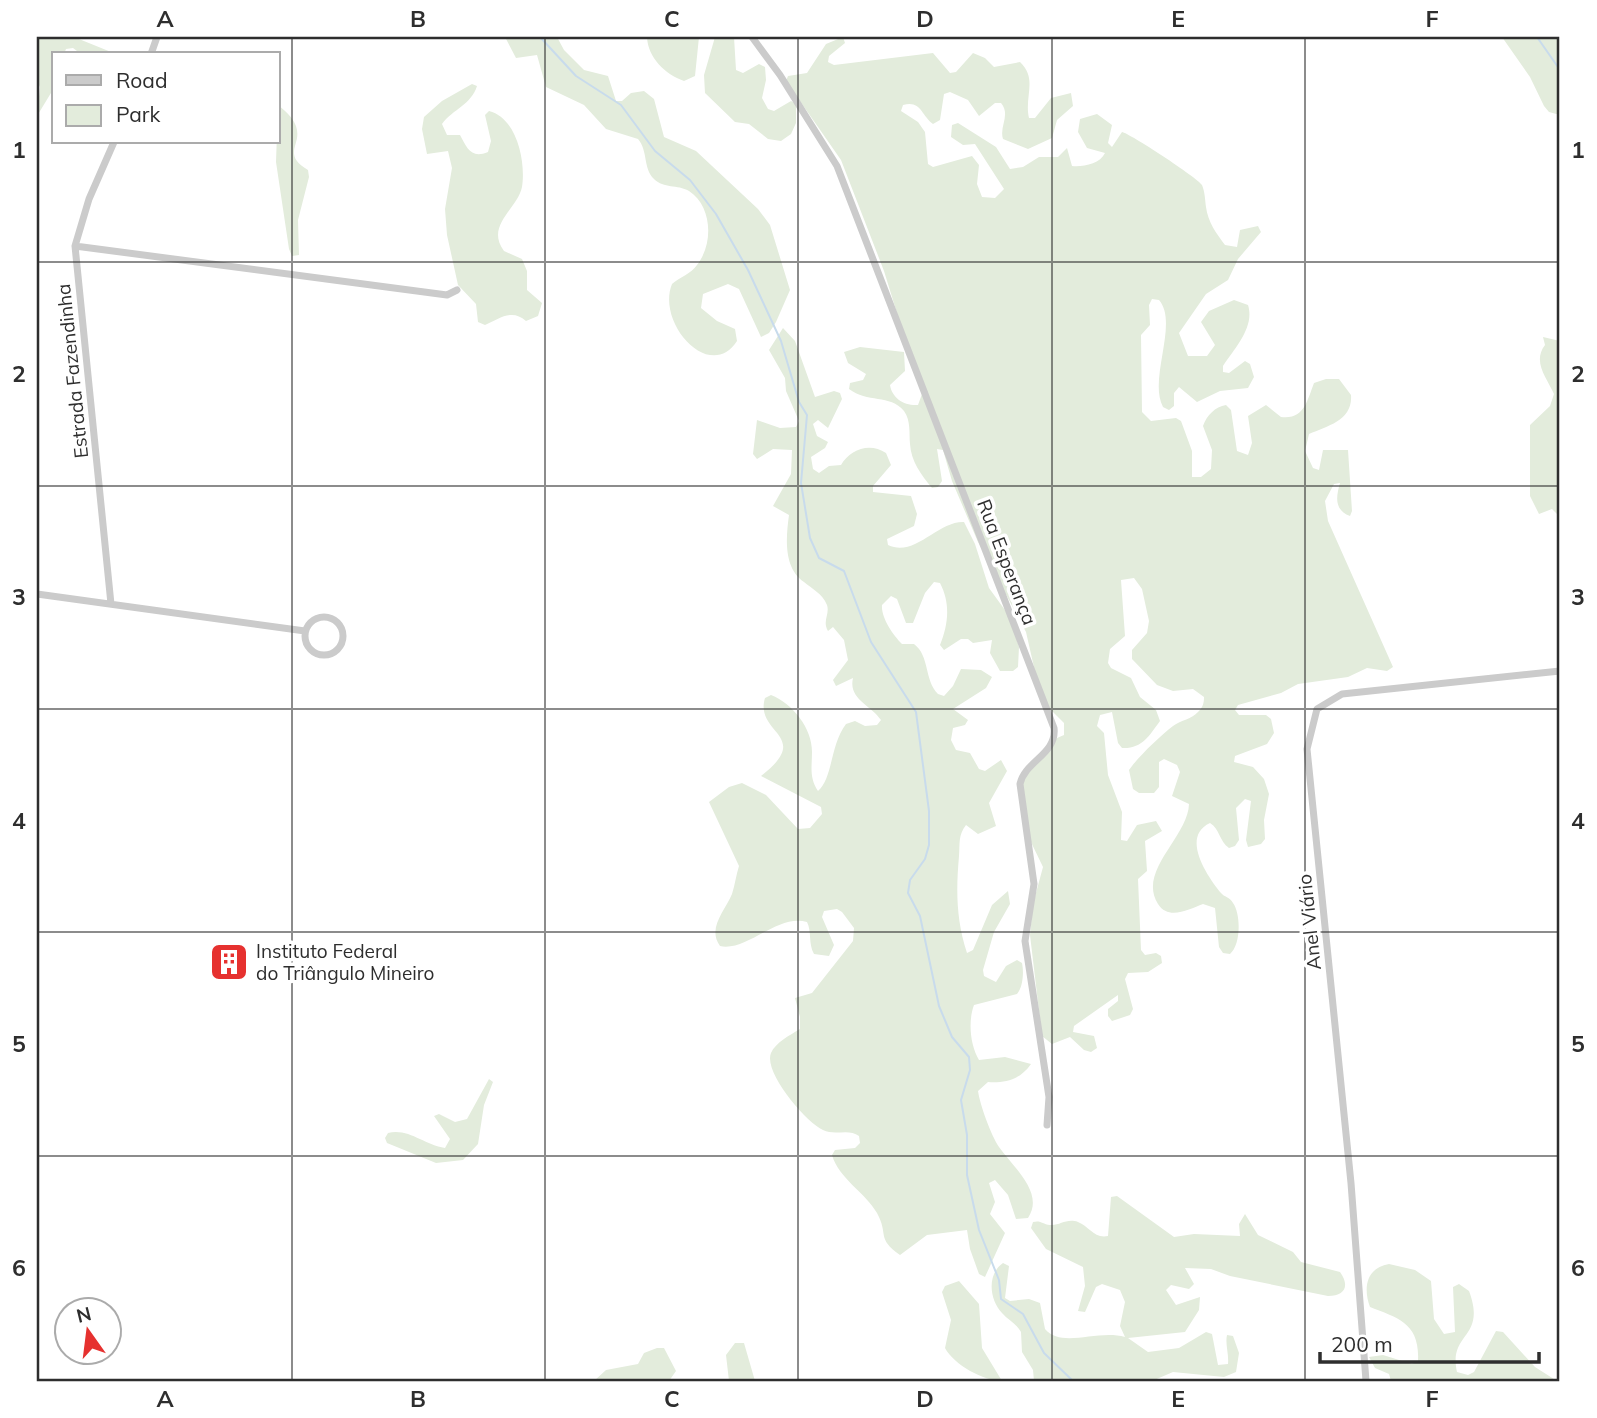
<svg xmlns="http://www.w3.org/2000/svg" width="1597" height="1418" font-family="Mulish,sans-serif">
<rect width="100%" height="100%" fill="#fff"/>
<path fill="#e3ecdc" d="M37 37H74L116 54H81L73 48 66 49 64 54H54V88L37 116 40 87 37 81Z
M505 37H557L564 50 584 70 608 76 616 101H622L631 93 644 91 654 99 664 137 696 151 758 209 770 225 790 290 776 322 769 333 761 337 739 289 728 284 703 294 701 308 717 321 735 329 737 341C710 383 656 323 672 284 680 277 691 274 697 265 714 243 712 206 689 191 677 184 664 189 654 179 643 169 648 150 638 139L606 129 584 105 546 87 537 55 516 58Z
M647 37H699L695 76 684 81C665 74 648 58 647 37Z
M715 37H734L736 70 743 73 759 64 765 67 766 80 762 98 768 109 774 111 791 101 796 104V123L791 134 781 141 768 139 749 124 735 122 705 93 704 75Z
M843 37 845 43 829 56 828 62 834 65 933 53 950 73 956 72 973 53 985 58 994 67 1020 62C1038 79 1024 96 1029 118H1035L1051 98 1071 93 1073 106 1057 120 1052 138 1028 149 1003 139C999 126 1011 115 1001 103H995L979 116 968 100 950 92 944 94 940 120 933 124C921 115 921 100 903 105L901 111 918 122 925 132 928 164 933 167 972 156 979 165 977 184 982 197 995 198 1004 189 975 144 963 145 951 137 952 125 958 123 996 147 1010 169 1023 167 1039 157H1058L1067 148 1072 166C1083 167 1100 164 1105 153L1087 148 1078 132 1080 119 1097 114 1112 125 1108 143 1112 147 1122 132C1129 133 1198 178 1202 185 1205 192 1205 200 1206 207 1208 222 1216 233 1225 245L1237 247 1240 230 1258 226 1261 232 1238 259 1228 280 1206 294 1179 333 1188 356H1207L1215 345 1201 322 1209 311 1234 300 1248 305C1255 327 1235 348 1223 366V372L1229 373 1245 361 1250 364 1254 377 1248 388 1220 391 1197 402 1179 387 1174 393V406L1169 410 1163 407C1148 379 1179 323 1159 300L1152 299 1149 305 1150 325 1141 335 1142 412 1151 421 1176 418 1181 421 1192 451V477H1201L1211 469 1212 450 1203 426C1207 415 1215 407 1226 405L1231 410 1237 451 1248 455 1252 443 1248 416 1266 405 1281 417C1304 420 1307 401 1314 383L1326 379H1339L1351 395C1353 420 1328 426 1309 434L1305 451 1313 468 1319 470 1323 450H1348L1352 511 1350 516C1334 510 1336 497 1340 483L1334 484 1325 501 1328 521 1393 667 1387 671 1367 668 1348 677 1298 684 1281 693 1238 705 1235 710 1239 715H1266L1271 719 1274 733 1267 744 1235 756 1234 762 1253 767 1264 779 1269 794 1264 820 1265 839 1261 844 1248 847 1246 840 1251 801 1245 799 1236 808 1239 840 1235 846 1229 848C1219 841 1220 829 1210 823 1180 837 1208 877 1221 893 1224 897 1230 897 1233 903 1241 914 1241 945 1230 954L1223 953 1219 947 1215 908 1203 904C1189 909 1169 921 1158 904 1137 871 1188 837 1189 804L1172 796 1180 772 1177 765 1164 759 1159 762V787L1154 793H1139L1133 789 1129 770C1138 757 1160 736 1173 726 1181 720 1192 719 1198 712 1203 707 1204 703 1204 697L1193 689 1173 691 1157 685 1132 659V650L1147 633 1149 621 1142 589 1134 578 1121 580 1125 636 1110 649 1108 663 1111 668 1131 678 1140 697 1156 710 1160 721C1149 736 1142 749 1122 748L1118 743 1112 712 1100 715 1097 726 1104 733 1108 775 1122 812 1121 840 1127 841 1137 825 1156 821 1162 831 1145 841 1147 871 1138 879 1141 950 1145 955 1156 953 1161 956 1162 963 1148 972 1128 973 1125 979 1133 1009 1130 1015 1112 1021 1108 1016V1009L1118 1001V995L1074 1026 1073 1032 1094 1036 1097 1048 1091 1052 1084 1050 1070 1037 1052 1044 1042 1036 1030 935 1033 904 1043 867 1029 838 1022 779 1057 738 1064 735V723L1049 708 1036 676 1026 632 978 542 952 481 943 450 937 449 942 481 938 487 932 488C921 475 911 461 910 444 909 433 911 421 904 411 890 394 867 403 849 389L850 383 863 380 866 374 848 363 844 352 860 347 904 352 905 371 890 385C892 398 904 406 918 405L922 394 884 271 841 160 786 81 788 76 807 73 826 44Z
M1502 37H1560V115L1549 112 1544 106 1530 77Z
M472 84 477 86C471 105 453 109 442 124L447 135H460C467 148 471 159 488 152L491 141 485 115 489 111C517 118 526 162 522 187 517 210 485 225 504 251L522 259 527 271V290L542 303 538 316 526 321C512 308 499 319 485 325L478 322 476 304 458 285 447 235 445 209 452 168 448 151 427 154 422 129 424 117 442 101Z
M278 105C322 139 272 149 308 170L309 177 298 220 299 255 292 256 289 249 276 162Z
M783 328 795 341 815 397 834 391 840 393 842 399 828 428 818 420 813 424 817 436 828 442 825 448 811 457 813 469 819 473 829 466 841 465C850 449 870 442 886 453L891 465 873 486V492L911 496 917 514 914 526 887 539 888 545C915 558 937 521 964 522L975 544 989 588 1010 617 1019 647 1018 667 1013 671H1000L990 653 992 640 973 643 968 639H961L944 650 940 645C948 625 951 604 940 583L934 582 925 593 913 623H906L897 599 891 596 882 605C881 618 893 635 902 644H914C930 656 924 680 938 694L944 696 953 686 961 669 981 670 992 677 986 688 953 709 968 720 965 725 953 728 951 740 956 750 970 753 979 769 985 771 1001 760 1007 771 989 803 996 826 978 834 966 825C958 835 960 844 959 856 956 890 956 919 967 953L973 950 992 905 1008 891 1010 904 994 932 983 970 984 976 996 982 1006 966 1017 960 1022 963C1024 972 1023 987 1017 994L974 1005C968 1021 970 1045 979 1060L1005 1057 1031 1064C1020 1080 1005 1083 988 1082L978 1091C980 1105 991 1135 999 1147 1013 1167 1045 1193 1028 1218L1016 1219 1008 1195 995 1180 989 1183 995 1202 990 1214 1005 1233 985 1277 979 1274 970 1249 967 1230 927 1235 900 1255C876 1238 889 1235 877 1213 865 1192 839 1179 832 1155L835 1150 855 1148 860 1143 859 1136C849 1128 835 1136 823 1130 806 1122 763 1072 771 1053 775 1043 790 1035 800 1029V1017L795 998 812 993 853 941 854 928 842 912 837 909 824 911 822 917 834 945 829 956 814 954C808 943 812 932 807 922 778 913 747 952 720 946 707 928 725 911 732 894 735 885 736 875 739 866L709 802 729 787 742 783 766 795 798 829 810 828 822 814 821 807 761 776C814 735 754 734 765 698L771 695C793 704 812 728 812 752 812 767 809 777 818 791 833 778 830 745 846 724L855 721 865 726 877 725 881 720C871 705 848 699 853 678L836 686 833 680 848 660 844 640 833 627 828 631C822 621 830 614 827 605 822 593 812 589 804 582 783 568 786 537 789 515L773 506 791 474 792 450 773 449 757 459 753 454 757 420 780 428 796 427 799 421 786 391 785 378 769 350Z
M1543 337 1560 341V517L1552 509 1539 514 1530 496V425L1550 406 1554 394C1547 378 1532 362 1545 345Z
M489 1079 493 1082 484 1105 478 1144 463 1160 436 1163 387 1143 385 1138 388 1133C409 1128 424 1145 445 1148L450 1139 434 1116 439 1114 455 1122 467 1119Z
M1117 1196 1174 1237 1194 1234 1240 1236 1239 1224 1245 1214 1258 1235 1293 1252 1301 1262 1340 1272C1350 1286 1345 1296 1328 1296L1230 1276 1211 1269 1185 1268 1194 1284 1189 1289 1171 1285 1166 1290 1176 1305 1200 1297 1199 1310 1185 1332 1128 1338 1148 1352 1179 1348 1206 1332 1212 1334 1218 1365 1228 1364C1229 1354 1225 1344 1227 1335L1233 1336 1239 1353 1236 1372 1224 1377 1173 1372 1152 1381H1034L1033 1370 1022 1352 1021 1332C1016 1323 1008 1320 1002 1313 989 1299 987 1274 1003 1263L1009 1266 1005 1298 1010 1301 1029 1299 1040 1303 1045 1329C1062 1349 1097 1329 1125 1337L1120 1326 1125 1302 1120 1290 1102 1284 1096 1287 1085 1312 1078 1311 1085 1286 1083 1267 1046 1249 1031 1228 1033 1222C1041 1220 1042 1224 1050 1225 1060 1226 1066 1218 1078 1222 1089 1226 1094 1239 1108 1236L1111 1197Z
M1389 1264 1415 1270 1431 1281 1434 1319 1444 1334 1455 1332 1453 1287 1459 1284 1469 1291C1487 1339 1448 1332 1457 1372L1468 1375 1474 1372 1496 1331 1503 1332 1535 1367 1557 1381H1391L1389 1374 1375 1368 1369 1357 1383 1355 1412 1364 1418 1361C1420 1323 1398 1318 1370 1307 1363 1288 1366 1268 1389 1264Z
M959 1281 979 1304 982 1348 1002 1381C984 1381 954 1365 945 1348L951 1320 942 1292 945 1286Z
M735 1343H744L755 1381H729L726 1355Z
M657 1348H664L676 1371 669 1381H594L606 1370 638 1364 644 1353Z"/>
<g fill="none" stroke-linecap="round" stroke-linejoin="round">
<path stroke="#c8dbec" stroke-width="2" d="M540 37 576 76 621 105 655 151 690 180 716 214 748 270 781 341 799 402 807 415 801 483 810 538 819 558 844 571 871 642 916 712 929 811V845L925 859 910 880 908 893 920 916 939 1006 952 1037 969 1057 970 1070 961 1100 967 1135V1175L979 1230 999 1280 1001 1299 1023 1314 1044 1353 1073 1381
M1537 37 1560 70"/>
<path stroke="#cbcbcb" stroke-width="7" d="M752 37 780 75 837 166 1054 728C1057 754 1025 761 1020 784L1034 884 1025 941 1049 1097 1047 1125
M151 54 157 37
M75 246 447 295 457 290
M37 594 305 631
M111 604 75 246 89 199 114 142
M305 636a19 19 0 1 1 38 0a19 19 0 1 1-38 0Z
M1366 1381 1351 1183 1307 749 1317 709 1342 694 1560 671"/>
</g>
<path fill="none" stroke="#2e2e2e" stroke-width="2" stroke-opacity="0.55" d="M292 37V1381M545 37V1381M798 37V1381M1052 37V1381M1305 37V1381M37 262H1560M37 486H1560M37 709H1560M37 932H1560M37 1156H1560"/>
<defs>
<symbol id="building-square" viewBox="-11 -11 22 22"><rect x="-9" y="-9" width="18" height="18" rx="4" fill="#e6312f" stroke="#fff"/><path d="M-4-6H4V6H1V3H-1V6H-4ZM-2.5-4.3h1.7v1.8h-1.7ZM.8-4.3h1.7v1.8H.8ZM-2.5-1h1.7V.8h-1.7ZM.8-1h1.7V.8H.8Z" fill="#fff"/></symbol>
</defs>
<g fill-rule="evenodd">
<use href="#building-square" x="207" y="940" width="44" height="44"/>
</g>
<g text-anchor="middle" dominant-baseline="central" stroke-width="7" stroke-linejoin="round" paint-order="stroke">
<g font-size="19" fill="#2e2e2e" stroke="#fff">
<text transform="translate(72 371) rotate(-96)">Estrada Fazendinha</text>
<text transform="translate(1007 562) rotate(69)">Rua Esperança</text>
<text transform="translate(1309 922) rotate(-96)">Anel Viário</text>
</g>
<g font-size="19" fill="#2e2e2e" stroke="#fff" text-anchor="start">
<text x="256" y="951">Instituto Federal<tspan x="256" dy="22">do Triângulo Mineiro</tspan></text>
</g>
</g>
<rect width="1597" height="1418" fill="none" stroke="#ffffff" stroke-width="77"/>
<rect x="52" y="52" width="228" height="91" fill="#ffffff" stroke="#ababab" stroke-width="2"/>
<rect x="66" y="75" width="35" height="10" fill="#cbcbcb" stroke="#ababab" stroke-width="2"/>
<text x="116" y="88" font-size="21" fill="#2e2e2e">Road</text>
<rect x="66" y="105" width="35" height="21" fill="#e3ecdc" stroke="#ababab" stroke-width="2"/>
<text x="116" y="122" font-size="21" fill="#2e2e2e">Park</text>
<g transform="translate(88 1331) rotate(346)"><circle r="33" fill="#ffffff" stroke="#ababab" stroke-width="2"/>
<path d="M0-5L12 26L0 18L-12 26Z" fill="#e6312f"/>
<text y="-10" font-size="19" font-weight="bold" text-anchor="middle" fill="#2e2e2e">N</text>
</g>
<path d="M1320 1352v10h219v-10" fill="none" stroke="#2e2e2e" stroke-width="3.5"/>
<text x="1331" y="1352" font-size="21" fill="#2e2e2e" stroke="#ffffff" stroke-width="5" paint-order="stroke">200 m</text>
<rect x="38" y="38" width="1520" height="1342" fill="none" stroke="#2e2e2e" stroke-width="2.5"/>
<g font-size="23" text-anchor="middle" font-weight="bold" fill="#2e2e2e">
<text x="165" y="27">A</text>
<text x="418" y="27">B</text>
<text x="672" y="27">C</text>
<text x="925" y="27">D</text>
<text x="1178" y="27">E</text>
<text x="1432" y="27">F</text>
<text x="19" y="158">1</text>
<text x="1578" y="158">1</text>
<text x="19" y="382">2</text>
<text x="1578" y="382">2</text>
<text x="19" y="605">3</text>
<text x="1578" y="605">3</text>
<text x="19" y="829">4</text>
<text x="1578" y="829">4</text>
<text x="19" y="1052">5</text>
<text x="1578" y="1052">5</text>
<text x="19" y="1276">6</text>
<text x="1578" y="1276">6</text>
<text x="165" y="1407">A</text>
<text x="418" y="1407">B</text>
<text x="672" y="1407">C</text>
<text x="925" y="1407">D</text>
<text x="1178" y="1407">E</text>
<text x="1432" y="1407">F</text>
</g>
</svg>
